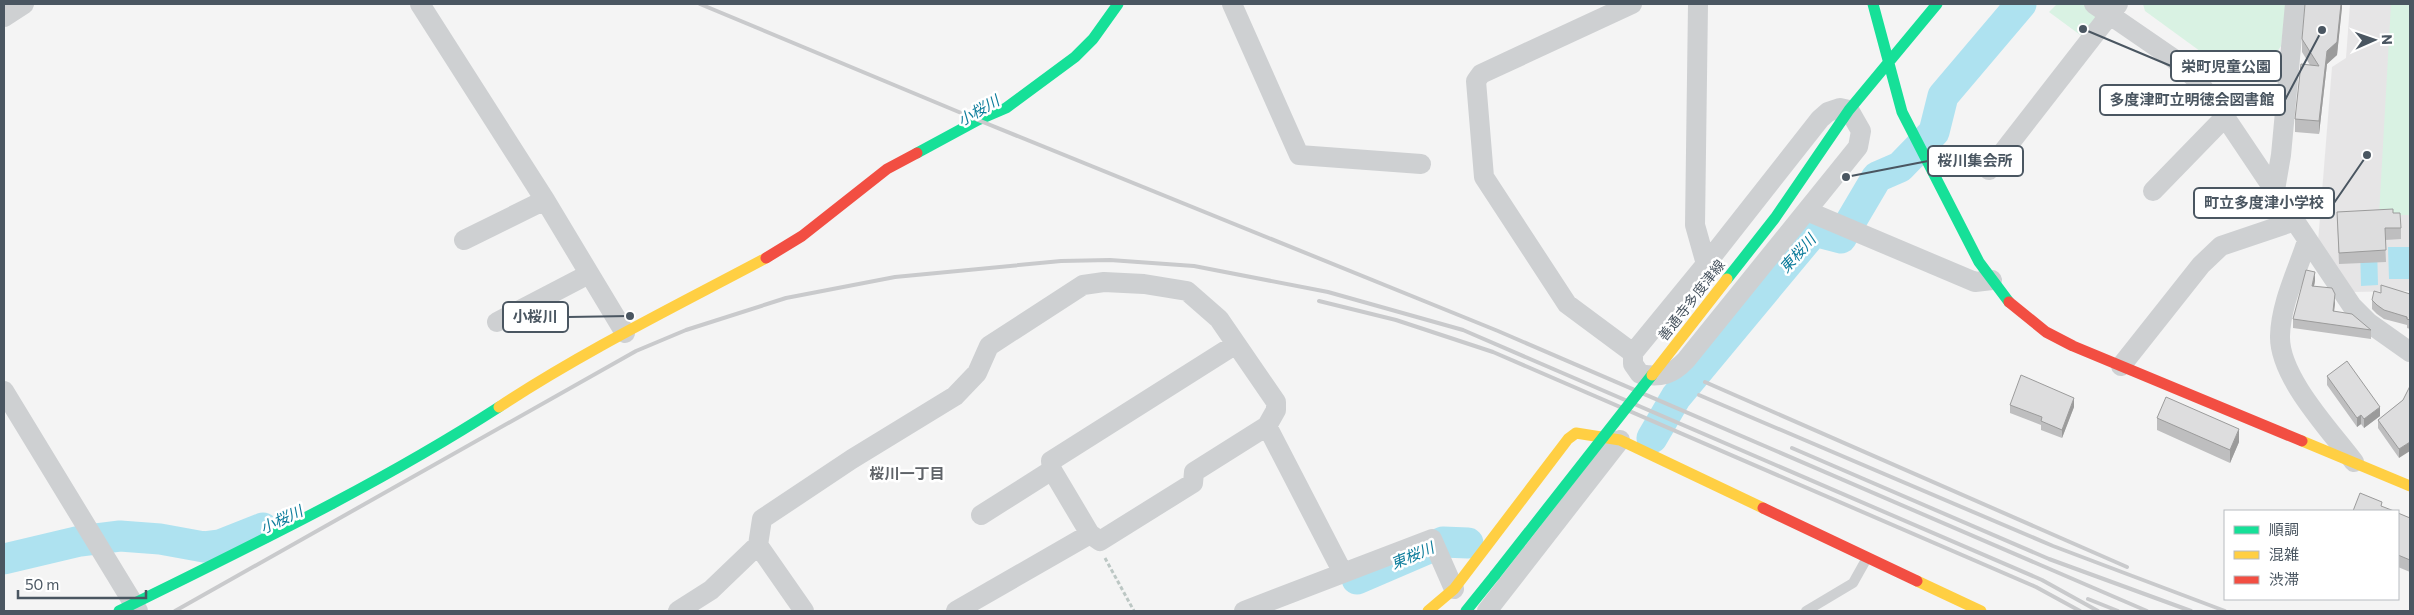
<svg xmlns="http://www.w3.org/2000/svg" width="2414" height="615" font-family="Commissioner,'Noto Sans JP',sans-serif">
<rect width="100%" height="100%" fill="#f4f4f4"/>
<path fill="#e6e5e6" d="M2350 4H2410V291L2352 292 2318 242 2332 67 2346 58Z"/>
<path fill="#d9f2e3" d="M2057 4H2082L2103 17 2087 40 2049 12Z
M2143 4H2286L2281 46 2275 55 2225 64 2215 62 2145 11Z
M2391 4H2410V215H2379Z"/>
<path fill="#aee2f0" d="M2377 245 2378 285 2361 286 2360 246Z
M2388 247H2410V279H2389Z"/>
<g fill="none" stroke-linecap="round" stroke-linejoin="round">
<path stroke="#aee2f0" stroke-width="31" d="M1652 438 1676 397 1814 231 1841 238 1877 177 1900 167 1934 132 1943 96 2021 4
M4 559 80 541 120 536 160 539 204 547 220 545 263 528
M1357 579 1443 542 1468 543"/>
<path stroke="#bcc7c4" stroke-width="3" stroke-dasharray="4 2.5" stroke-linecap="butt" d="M1105 558 1134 611"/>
<path stroke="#ced0d2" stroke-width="10" d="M1806 611 1853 583 1867 558"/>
<path stroke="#ced0d2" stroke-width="20" d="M420 4 545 200 625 333
M1232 4 1299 155 1421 164
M1632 4 1481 74 1476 81 1484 177 1567 304 1633 353
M1698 4 1695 225 1706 264
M2094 4 2174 59 2197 80 2225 117 2352 306 2369 323 2410 352
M4 17 24 4
M1840 108 1849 110 1861 131 1858 147 1686 360C1672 375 1660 378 1640 374L1633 364V353L1706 264 1820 119 1828 112Z
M1989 170 2118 4
M2275 190 2281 155 2295 4
M2153 191 2225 117
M1807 211 1975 282 1992 280
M464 240 545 200
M2307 241C2297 272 2281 303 2280 336 2279 377 2330 430 2354 462
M497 322 589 274
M2121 366 2201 265 2221 246 2295 221
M4 391 138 611
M1052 470 1090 534
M981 515 1052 470 1051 461 1236 344
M758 545 804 611
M678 611 711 590 758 545 762 519 852 459 955 396 977 373 989 346 1083 285 1104 282 1144 284 1187 291 1219 319 1276 402V410L1267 426 1343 573
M956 611 1090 534 1100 541 1193 483 1194 472 1267 426
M1244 611 1432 539 1454 589
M1487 611 1620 440"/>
<path stroke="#16e098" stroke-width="11" d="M1873 4 1902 112 1979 262 2009 302
M917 153 978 120 1006 108 1075 57 1093 39 1118 4
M1727 279 1775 218 1849 110 1937 4
M119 611C248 547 378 485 499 407
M1466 611 1495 575"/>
<path stroke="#ffcf43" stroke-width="11" d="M499 407C584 351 676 306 766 258
M2302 441 2410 486
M1917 581 1981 611
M1428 611 1454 589 1568 439 1576 433 1620 440 1763 508"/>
<path stroke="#f24e42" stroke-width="11" d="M766 258 802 236 887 169 917 153
M2009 302 2046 332 2073 346 2302 441
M1763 508 1917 581"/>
<path stroke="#c9cacc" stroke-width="4" d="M700 4 978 120 1498 331 2147 611
M1319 301 1396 320 1493 352 2036 587 2080 611
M1705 382 2127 567
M1699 395 2053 546 2225 611
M1792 448 2049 559 2191 611
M2088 599 2118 611
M175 611 636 351 686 330 786 298 895 277 1061 261 1110 260 1194 266 1328 292 1463 330 2042 580 2098 611"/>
<path stroke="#16e098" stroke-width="11" d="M1495 575 1652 375"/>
<path stroke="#ffcf43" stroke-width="11" d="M1652 375 1727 279"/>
</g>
<path fill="#bebebf" d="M2342 4 2337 55 2327 64 2319 134 2295 132V119L2310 65 2302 52V39Z
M2337 212 2393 213 2401 228V239L2385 240 2386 262 2339 264Z
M2315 281 2314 286 2335 303 2334 311 2371 330V339L2293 328V319Z
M2410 294V329L2407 328V325L2384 319 2377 314 2372 309V300Z
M2327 376 2380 416 2364 428 2361 424 2357 427 2327 385Z
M2403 400 2399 458 2378 428V420Z
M2010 405 2074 407 2062 438 2041 430V425L2010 413Z
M2157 418 2239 442 2230 463 2157 430Z
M2398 513 2410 518V572L2398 567Z"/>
<path fill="#9b9b9b" d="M2341 4H2342V8L2337 55 2327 64 2319 134V121L2327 51Z
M2315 272V281L2312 295V286Z
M2335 294V303L2333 320V311Z
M2074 398V407L2062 438V430Z
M2380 407V416L2364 428V419Z
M2361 415V424L2357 427V418Z
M2239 429V442L2230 463V450Z
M2410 442V451L2399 458V449Z"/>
<path fill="#ddddde" stroke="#9b9b9b" d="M2305 4H2341L2337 42 2327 51 2319 121 2295 119 2301 64 2319 66 2302 39Z
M2393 209V213H2400L2401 228H2385L2386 250 2339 253 2337 212Z
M2306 270 2315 272 2312 286 2332 288 2335 294 2333 311 2352 314 2371 330 2293 319Z
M2381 285 2410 294V320L2407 319V317L2384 310 2377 305 2372 300 2374 291 2381 293Z
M2347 361 2380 407 2364 419 2361 415 2357 418 2327 376Z
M2021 375 2074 398 2062 430 2041 421 2042 417 2010 405Z
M2410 386V442L2399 449 2378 420 2403 400Z
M2166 397 2239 429 2230 450 2157 418Z
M2360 493 2382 502 2381 506 2394 511H2353Z
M2398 513 2410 518V560L2398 555Z"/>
<g text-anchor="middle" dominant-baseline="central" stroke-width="5" stroke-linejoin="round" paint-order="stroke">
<g font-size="14" fill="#4a5661" stroke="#fff">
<text transform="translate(1691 300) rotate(-52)">善通寺多度津線</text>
</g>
<g font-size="15" font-style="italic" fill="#0c7c9b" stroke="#fff">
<text transform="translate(978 110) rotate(-30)">小桜川</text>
<text transform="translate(1797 253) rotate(-48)">東桜川</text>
<text transform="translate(281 519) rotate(-25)">小桜川</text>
<text transform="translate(1412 555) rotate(-23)">東桜川</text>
</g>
<g font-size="15" font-weight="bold" fill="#5f6368" stroke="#fff">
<text x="907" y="473">桜川一丁目</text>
</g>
</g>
<path fill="none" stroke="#4a5661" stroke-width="2" d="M2083 29L2171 66M2322 30L2285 100M1846 177L1928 161M2367 155L2334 203M630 316L568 317"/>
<g fill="#4a5661" stroke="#fff" stroke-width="2">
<circle cx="2083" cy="29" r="5"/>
<circle cx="2322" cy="30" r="5"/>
<circle cx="1846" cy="177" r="5"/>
<circle cx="2367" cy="155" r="5"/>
<circle cx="630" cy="316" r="5"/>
</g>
<g fill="#fff" stroke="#4a5661" stroke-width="2">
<rect x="2171" y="51" width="110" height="30" rx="5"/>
<rect x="2100" y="85" width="185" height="30" rx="5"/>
<rect x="1928" y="146" width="95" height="30" rx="5"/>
<rect x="2194" y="188" width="140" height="30" rx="5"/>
<rect x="503" y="302" width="65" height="30" rx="5"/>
</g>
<g font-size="15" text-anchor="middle" font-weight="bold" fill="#4a5661">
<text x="2226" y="72">栄町児童公園</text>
<text x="2192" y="105">多度津町立明徳会図書館</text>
<text x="1975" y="166">桜川集会所</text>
<text x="2264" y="208">町立多度津小学校</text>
<text x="535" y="322">小桜川</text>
</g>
<rect width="2414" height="615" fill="none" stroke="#4a5661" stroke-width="10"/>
<rect x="2224" y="510" width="175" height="90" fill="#ffffff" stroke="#b7bbc0"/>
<rect x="2234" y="526" width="25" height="8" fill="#16e098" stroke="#b7bbc0"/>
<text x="2269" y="535" font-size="15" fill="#4a5661">順調</text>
<rect x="2234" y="551" width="25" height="8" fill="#ffcf43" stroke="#b7bbc0"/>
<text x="2269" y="560" font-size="15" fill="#4a5661">混雑</text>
<rect x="2234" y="576" width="25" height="8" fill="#f24e42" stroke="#b7bbc0"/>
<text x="2269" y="585" font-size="15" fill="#4a5661">渋滞</text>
<g transform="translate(2374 40) rotate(88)" stroke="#ffffff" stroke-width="4" paint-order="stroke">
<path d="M0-4L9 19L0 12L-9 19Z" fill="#4a5661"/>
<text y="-8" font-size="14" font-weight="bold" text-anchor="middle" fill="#4a5661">N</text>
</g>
<path d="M18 590v8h128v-8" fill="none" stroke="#4a5661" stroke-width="2.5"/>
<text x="25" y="590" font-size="15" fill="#4a5661" stroke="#ffffff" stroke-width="4" paint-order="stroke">50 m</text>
</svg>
